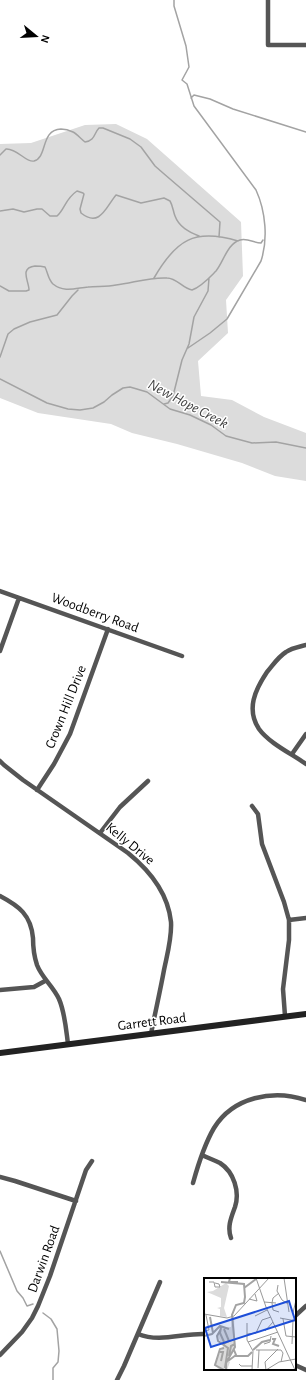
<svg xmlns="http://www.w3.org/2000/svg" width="306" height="1380" font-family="'Alegreya Sans',sans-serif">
<rect width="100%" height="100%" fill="#fff"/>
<path fill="#dcdcdc" d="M116 124 147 139 241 222 243 276 226 300 228 333 198 361 201 396 232 400 264 417 306 433V481L275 476 242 463 177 444 132 433 111 424 38 413 0 398V144L31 143 85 125Z"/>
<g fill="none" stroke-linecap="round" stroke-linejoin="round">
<path stroke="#a3a3a3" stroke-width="1.5" d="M174 0V6L186 46 189 67 182 80 187 84 194 106 256 190C266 212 268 240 261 261L227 319 210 333 188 348
M191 98 194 95 210 99 233 109 306 132
M0 155 6 149C17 148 26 163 34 161 48 157 40 130 61 129 65 129 69 130 73 132 77 134 81 139 85 142 95 141 94 133 99 128H103L130 139 141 147 155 166 163 173 220 222 219 237
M0 211 13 209 24 212 37 209H42L50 216H57C65 209 65 199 77 191L83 193 84 194 80 209 81 213C100 228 106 207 116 195L141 203 164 198 170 201C173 206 173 211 175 216 179 227 189 232 199 236
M154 278C176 240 194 228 238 241
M0 286 9 291H26L29 290C29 281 19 268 35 266 39 266 41 266 45 267 48 273 48 279 53 284 64 293 76 288 88 287 97 286 107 287 116 285 133 283 149 277 167 278 177 278 182 288 192 290 201 287 209 278 216 271 224 261 227 244 240 240 248 238 254 243 261 243L263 240
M0 357 8 334 14 329 30 322 57 315 72 296 78 290
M0 379 47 403 68 409 80 410 93 408 104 402 112 395 123 388 130 387 147 392 170 409 190 415 211 425 226 436 252 443 276 442 306 448
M164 404 168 403 173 396 182 360 189 344 194 317 208 291 209 278
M0 1251 17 1291 23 1298 27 1306 33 1304
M43 1313 51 1319 57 1329 59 1351 58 1362 53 1368V1380"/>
<path stroke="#555" stroke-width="4.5" d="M268 0V45H306
M0 591 182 656
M306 645C299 647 292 648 286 652 278 657 273 665 267 672 255 690 246 709 259 729 269 743 292 754 306 764
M0 651 19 598
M292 754 306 734
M0 761 4 765 23 780 128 853C149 870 168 893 171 922 172 938 167 955 164 970 160 992 155 1013 151 1034
M37 790 54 764 70 734 108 629
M252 806 258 814 262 844 284 902 289 920V940L283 989 285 1016
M100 833 120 807 148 781
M0 896C19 906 31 915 33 938 33 947 34 956 37 965 42 978 53 986 59 999 65 1013 66 1029 68 1044
M289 920 306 918
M0 990 34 987 45 981
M202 1155C208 1158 214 1160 220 1163 234 1172 240 1192 235 1207 231 1218 227 1227 231 1238
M0 1177 15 1181 76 1201
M193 1183C198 1165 204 1145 214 1128 233 1097 273 1089 306 1100
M295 1316 306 1306
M138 1334C160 1343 183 1333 205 1334
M0 1355 22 1332 32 1318 38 1306 50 1276 86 1170 92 1161
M295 1365 306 1370
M117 1380 124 1366 160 1282"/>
<path stroke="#222" stroke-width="6" d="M0 1053 306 1014"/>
</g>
<g text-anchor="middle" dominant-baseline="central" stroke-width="3" stroke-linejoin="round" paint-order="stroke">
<g font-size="14" fill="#000" stroke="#fff">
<text transform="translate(95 613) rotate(20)">Woodberry Road</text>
<text transform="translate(66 707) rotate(-68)">Crown Hill Drive</text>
<text transform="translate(130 844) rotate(39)">Kelly Drive</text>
<text transform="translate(152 1022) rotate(-7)">Garrett Road</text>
<text transform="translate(44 1259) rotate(-70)">Darwin Road</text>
</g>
<g font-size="15" font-style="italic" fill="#444" stroke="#fff">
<text transform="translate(188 404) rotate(28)">New Hope Creek</text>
</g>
</g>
<g transform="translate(204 1278)">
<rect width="92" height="92" fill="#fff"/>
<path d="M22 5 25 8 20 30 23 39 16 38V31L13 30 17 29V20L3 14 9 13ZM30 39 31 71 25 81 22 77V82L26 84 23 92H16L10 87 19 68 13 57 16 50 27 49 28 40Z" fill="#dcdcdc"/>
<path fill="none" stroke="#a3a3a3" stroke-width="2" d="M26 0 25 4H34M17 4 40 6 41 19 40 25 32 27 28 37 31 69 22 85V92M40 10 52 1M6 39 9 55M17 49 16 55 20 64M17 51 13 58 14 63 24 70 21 90M0 58 8 56 16 48 25 51M68 61H71L69 66 75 68M19 66 25 63 20 51M20 70 16 71 11 87 20 92M49 72 58 64 66 62M16 74H19L17 83M25 78 27 68 31 66M31 78H44L48 74M24 83 32 77 30 72"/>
<path fill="none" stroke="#999" stroke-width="1" d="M52 0 62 29 91 92M80 0 85 34M5 4H10L11 9H16L15 6 11 5M74 7 73 13 78 22 84 26M75 15 69 20 68 25 69 32 75 34M45 21 53 23 51 16M60 24 72 25M89 35 92 22M0 36 23 40 30 38 65 0M51 38 63 32M76 40 92 43M79 41 82 58 92 59M43 45V62L49 73 48 92M0 53 5 52 2 37M61 53 69 44M43 56 52 55 58 42 67 39M44 64 74 54M60 66 66 64 67 58M88 66 89 42M52 72H77L79 75 77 84M35 86 37 88H48M54 90 55 72M62 92 75 84 92 81M62 92 61 84 74 71"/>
<path fill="#1d4ed8" fill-opacity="0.15" stroke="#1d4ed8" stroke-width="2" d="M85 23 91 42 7 69 1 50Z"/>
<rect width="92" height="92" fill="none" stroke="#000" stroke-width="2"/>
</g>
<g transform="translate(36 36) rotate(108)" stroke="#ffffff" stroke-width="3" paint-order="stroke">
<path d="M0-3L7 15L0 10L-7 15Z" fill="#000000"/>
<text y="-6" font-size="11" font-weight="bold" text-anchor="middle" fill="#000000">N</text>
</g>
</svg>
